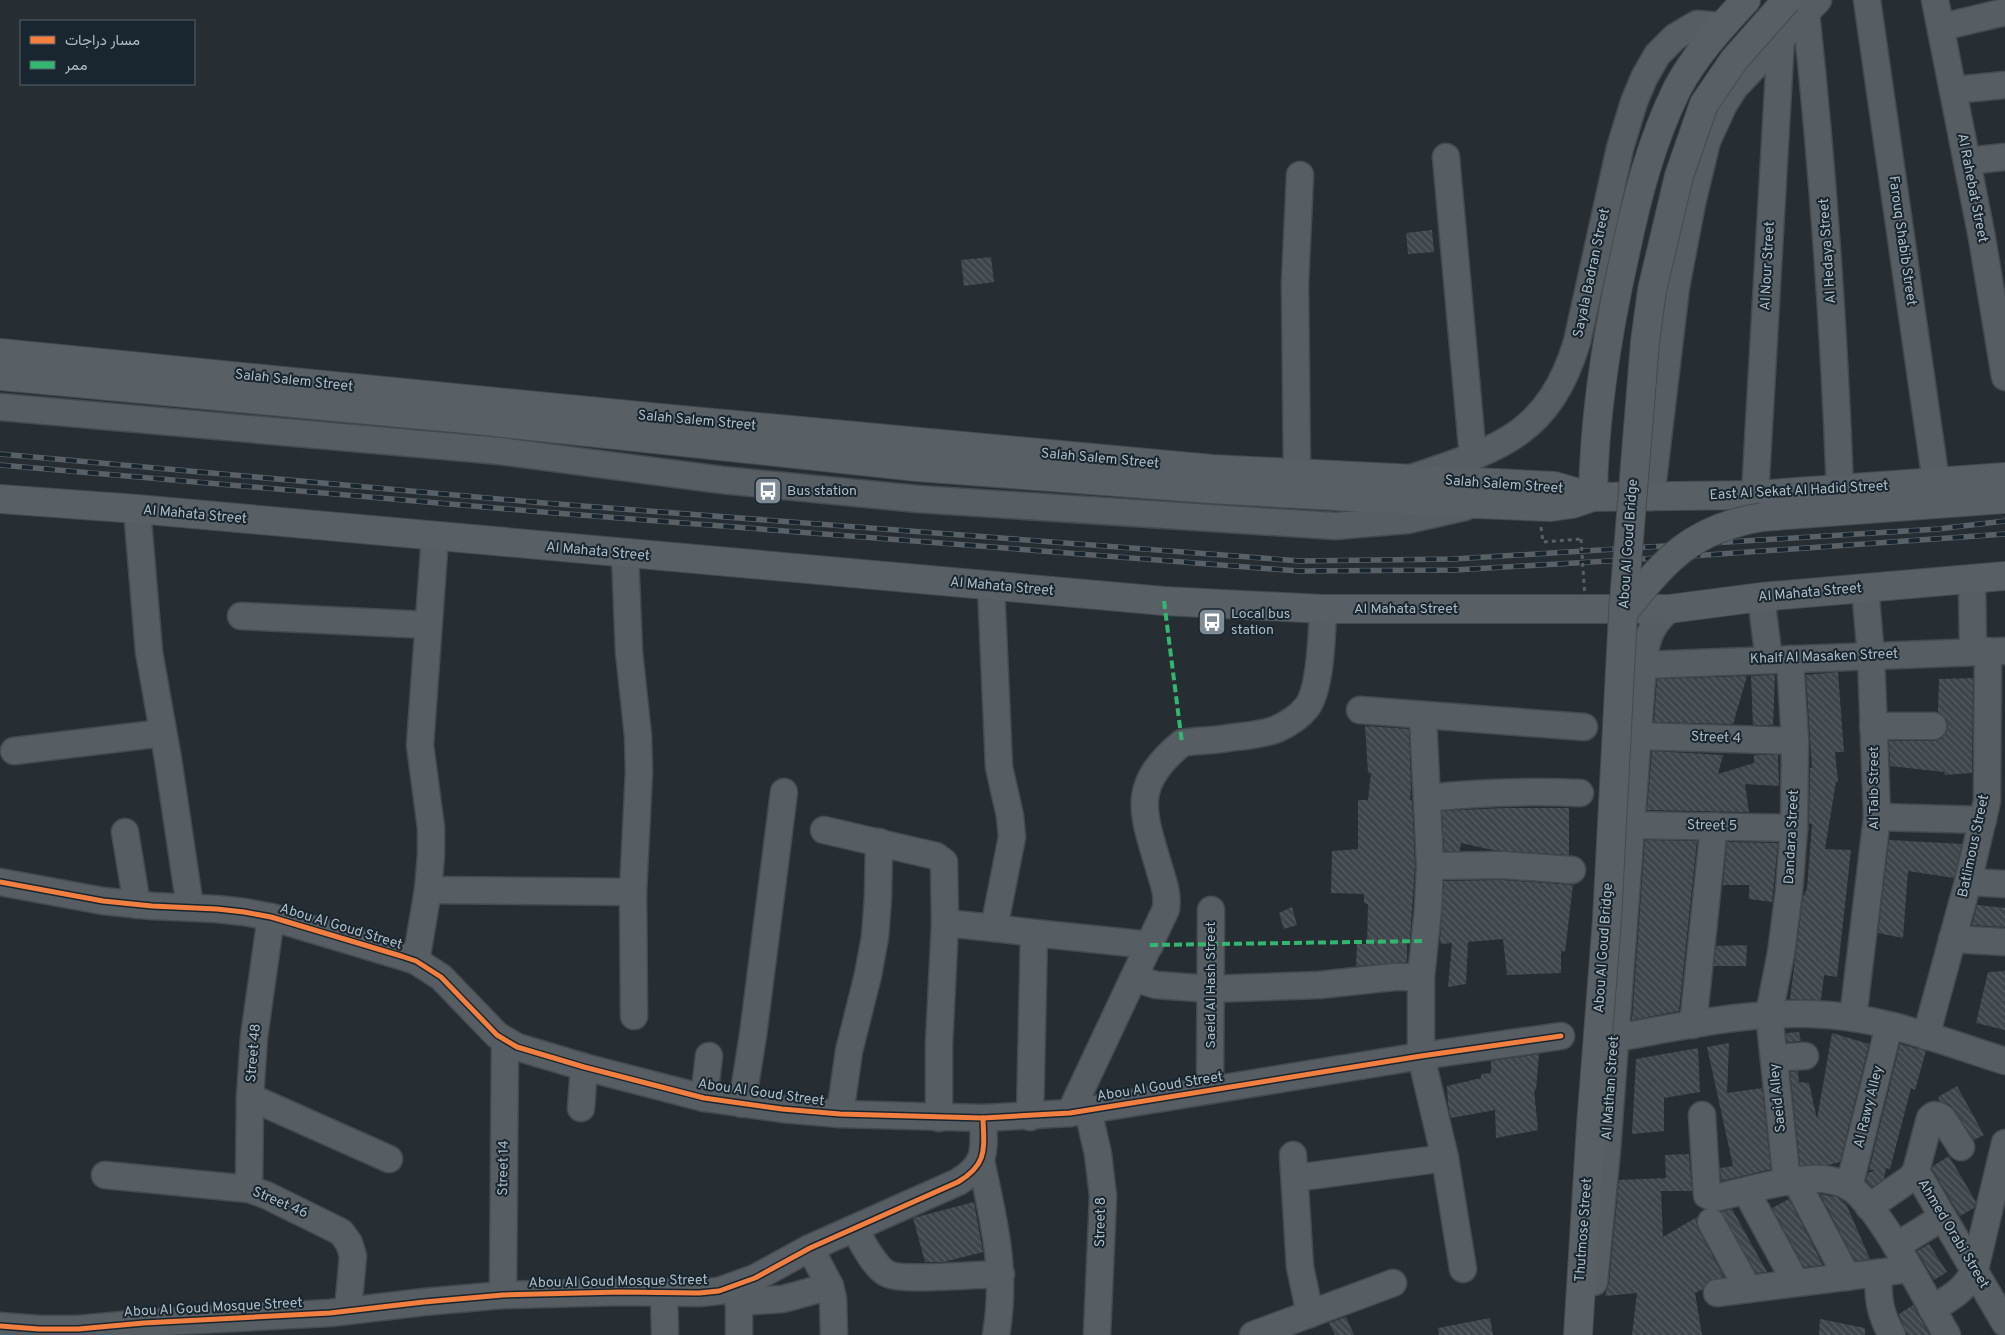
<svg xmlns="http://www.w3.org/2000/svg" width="2005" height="1335" font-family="Overpass,Vazirmatn,sans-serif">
	<defs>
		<pattern id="building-back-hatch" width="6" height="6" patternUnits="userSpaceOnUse" patternTransform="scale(1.25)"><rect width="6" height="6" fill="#3e454b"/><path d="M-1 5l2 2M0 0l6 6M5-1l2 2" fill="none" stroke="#575e63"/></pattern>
	</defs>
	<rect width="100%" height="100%" fill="#262e34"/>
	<g fill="url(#building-back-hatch)">
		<path d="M1432,230L1434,252L1408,254L1406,233Z"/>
		<path d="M991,257L994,282L964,286L961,260Z"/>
		<path d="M1838,672L1844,752H1835L1838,782H1836L1825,849L1851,850L1837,977L1824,975L1821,1000L1790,999L1803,897L1807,889L1812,824H1809L1810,768H1812L1806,675Z"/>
		<path d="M1775,675L1773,725H1753L1751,676Z"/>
		<path d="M1747,676L1733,724L1654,722L1657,679Z"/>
		<path d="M1973,678L1972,773L1945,775L1944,772L1890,766L1889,741H1933L1941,739L1946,733L1948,726L1946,719L1938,712L1939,679Z"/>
		<path d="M1365,726L1409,729L1411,790L1410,800H1412L1415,866L1410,939H1407V962L1356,966L1357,944H1367L1368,904L1364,903V894L1331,893L1332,851L1358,849V800H1368L1371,773H1368Z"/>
		<path d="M1652,751L1723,755L1718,774L1754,763V755H1778L1779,786L1745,784L1749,812L1647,810Z"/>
		<path d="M1504,808H1569V855L1493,850L1461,843L1460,851H1444L1442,811Z"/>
		<path d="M1645,840L1697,841L1679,1011L1632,1020Z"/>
		<path d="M1889,840L1962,844L1954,878L1908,871L1903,938L1878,933Z"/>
		<path d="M1727,842L1778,843L1772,902L1749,899V885H1723Z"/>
		<path d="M1503,880L1573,885L1565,952L1561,951V973L1507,975L1503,939L1468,942L1466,984L1448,987L1452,943L1441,944L1440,940L1444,881Z"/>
		<path d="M1977,905L2005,908V927L1972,925Z"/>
		<path d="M1292,907L1297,925L1284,929L1279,913Z"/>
		<path d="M1747,945L1746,966H1714L1716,946Z"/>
		<path d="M2005,971V1030L1976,1023L1988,972Z"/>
		<path d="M1799,1032L1801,1041L1787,1042L1786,1033Z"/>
		<path d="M1832,1033L1869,1044L1840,1162L1828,1165H1800L1790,1072L1798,1071L1799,1082L1809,1083L1817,1119Z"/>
		<path d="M1729,1043L1727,1093L1762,1088L1771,1169L1721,1181L1720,1168L1733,1166L1707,1047Z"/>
		<path d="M1900,1044L1926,1051L1915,1090L1911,1088L1890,1169L1886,1168L1884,1179L1872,1187L1866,1181L1868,1173L1875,1170H1869Z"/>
		<path d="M1698,1048L1700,1092L1664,1098V1131L1632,1134L1636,1059Z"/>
		<path d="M1539,1054L1536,1090H1534L1538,1130L1496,1138L1495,1110L1451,1118L1448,1104L1447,1086L1481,1078V1074L1491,1073V1061Z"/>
		<path d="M1957,1086L1984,1135L1974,1140L1955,1111L1948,1104L1940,1101L1938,1097Z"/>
		<path d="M1689,1154L1692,1191H1661L1663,1237L1697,1217L1696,1222L1698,1229L1724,1277L1708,1281L1703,1289L1695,1293L1702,1335H1632L1637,1293L1605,1296L1609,1283L1619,1180L1666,1178L1665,1155Z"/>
		<path d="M1949,1156L1976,1202L1974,1208L1960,1216L1932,1169L1933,1166Z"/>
		<path d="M1820,1194L1837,1197L1846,1204L1870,1259L1855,1261Z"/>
		<path d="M1789,1199L1823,1265L1804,1267L1772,1208Z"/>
		<path d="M974,1202L983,1252L944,1262H925L913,1218Z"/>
		<path d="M1732,1209L1767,1272L1756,1273L1721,1212Z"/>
		<path d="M1929,1244L1947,1272L1934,1280L1917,1251Z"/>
		<path d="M1913,1305L1919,1316L1930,1335H1908L1906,1332L1899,1314Z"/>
		<path d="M1346,1317L1354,1335H1335L1329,1323Z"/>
		<path d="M1490,1318L1493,1335H1439L1438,1328Z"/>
		<path d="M1820,1319L1865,1328V1335H1819Z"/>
	</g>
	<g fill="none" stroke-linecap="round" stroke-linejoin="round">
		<g stroke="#444a4f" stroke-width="29">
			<g id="minor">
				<path d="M1867,0L1936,482"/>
				<path d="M1935,0L1982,238L2005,377"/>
				<path d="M1806,13C1823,171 1834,330 1840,490"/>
				<path d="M1942,27L2005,12"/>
				<path d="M1954,90L2005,85"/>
				<path d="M1446,157L1473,457"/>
				<path d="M1967,161L2005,157"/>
				<path d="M0,407L500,451L722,480L918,499L1335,526L1407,520L1465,507"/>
				<path d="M1297,474L1295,284L1300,175"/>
				<path d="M1411,478C1497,449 1548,437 1577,342L1620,148L1634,102L1644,78L1657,55L1675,37L1697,24L1721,26"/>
				<path d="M1755,495L1781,37"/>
				<path d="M1651,497L1676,287L1692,203L1707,141L1724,104L1735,87L1818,0"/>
				<path d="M137,509L149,652L168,759L190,907"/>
				<path d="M625,554L629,652L638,736L639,771L633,892L634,1016"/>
				<path d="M1972,580L1973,652"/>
				<path d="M991,586L999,767L1010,816L1012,837L994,928L1034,933L1030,1117"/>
				<path d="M1761,597L1769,660"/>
				<path d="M241,616L428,625"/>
				<path d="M1643,665L2005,651"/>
				<path d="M1360,710L1584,727"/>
				<path d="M1423,717L1430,866L1428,909L1421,977V1056L1445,1158L1463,1269"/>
				<path d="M1873,726H1933"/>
				<path d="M1637,736L1795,741"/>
				<path d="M14,751L163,733"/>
				<path d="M1427,798C1478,792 1528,791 1580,793"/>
				<path d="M1877,817L1983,820"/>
				<path d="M1630,825L1794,828"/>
				<path d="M824,830L923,853L936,856L944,862L945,923L939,1044V1118"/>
				<path d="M125,832L137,905"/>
				<path d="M1430,866L1503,865L1572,870"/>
				<path d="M0,882L103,901L152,906L217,909L244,912L271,917L401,956L416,961L441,977L497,1035L517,1047L584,1067L704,1098L782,1109L840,1114L983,1118L1070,1113L1421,1056L1561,1036"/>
				<path d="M1968,882L2005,884"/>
				<path d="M428,890L633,892"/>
				<path d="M945,923L994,928"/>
				<path d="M1034,933L1150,945"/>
				<path d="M1952,939L2005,942"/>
				<path d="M416,961L428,890L431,855V828L420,745L435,537"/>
				<path d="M1134,978L1156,985L1211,989L1319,985L1394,977H1421"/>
				<path d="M1853,1018L1877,817L1871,656L1865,588"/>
				<path d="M1693,1025L1714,826"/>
				<path d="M1926,1036L1968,882L1987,801L1988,651"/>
				<path d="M1615,1038C1679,1027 1745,1012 1810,1014C1877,1015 1942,1041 2005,1061"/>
				<path d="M1774,1058L1805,1056"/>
				<path d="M1210,1090L1211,910"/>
				<path d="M250,1097L389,1159"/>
				<path d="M704,1098L709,1056"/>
				<path d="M742,1104L753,1035L784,792"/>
				<path d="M581,1108L584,1067"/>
				<path d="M1088,1110L1098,1154L1103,1196L1097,1335"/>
				<path d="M1070,1113L1166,909C1168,895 1164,884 1160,871C1143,812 1129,787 1182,743C1197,740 1213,741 1228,738C1244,736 1262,735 1277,729C1288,724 1300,716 1307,707C1321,688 1322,633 1323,609"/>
				<path d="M840,1114L849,1051L868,975L875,937L878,897L879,842"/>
				<path d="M1702,1115L1707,1195L1714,1198C1743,1192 1794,1176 1823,1179C1831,1180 1841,1182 1848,1186C1879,1204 1927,1301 1947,1335"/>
				<path d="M1293,1155L1300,1267L1310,1314"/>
				<path d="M981,1161C994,1222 1007,1271 996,1335"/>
				<path d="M1916,1171L2005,1323"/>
				<path d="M105,1175L249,1189L266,1195L341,1232L349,1243L353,1256L348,1310"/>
				<path d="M1295,1178L1445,1158"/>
				<path d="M1796,1181L1847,1277"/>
				<path d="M1787,1182L1769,1014L1781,953L1789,891L1794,828L1795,741L1790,659"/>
				<path d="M1849,1187L1889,1026"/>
				<path d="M249,1189L250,1097L254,1037L271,917"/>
				<path d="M1746,1191L1796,1283"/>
				<path d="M1869,1207L1911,1178L1916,1171L1930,1118L1934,1115L1939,1116L1943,1119L1961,1147"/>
				<path d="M1711,1222L1748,1289"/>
				<path d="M854,1229C863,1242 872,1264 886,1273C899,1282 981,1274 1001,1274"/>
				<path d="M1896,1246L1943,1217"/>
				<path d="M810,1248L830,1286L833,1299L834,1335"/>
				<path d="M1879,1273C1877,1297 1880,1314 1892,1335"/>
				<path d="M1594,1282L1607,1150L1643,665C1646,639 1650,626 1669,609"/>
				<path d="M739,1286V1335"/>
				<path d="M664,1293L665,1335"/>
				<path d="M1717,1293L1909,1269"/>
				<path d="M503,1295L505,1041"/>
				<path d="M738,1302L783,1299L830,1286"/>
				<path d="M1932,1309C1950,1298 1966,1290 1975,1269L2005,1143"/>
				<path d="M0,1326L39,1329H78L144,1323L330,1313L424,1302L503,1295L621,1292L699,1293L719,1291L755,1278L810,1248L958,1182C988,1164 984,1149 983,1118"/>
				<path d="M1253,1335L1393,1283"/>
			</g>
		</g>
		<g stroke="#434b51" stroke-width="30">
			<g id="major">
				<path d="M0,353L660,418L1212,469L1554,486L1593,497"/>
				<path d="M0,376L465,419L917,467L1210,489L1477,504L1551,507L1572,504L1593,497L1755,495L2005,477"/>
				<path d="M1593,497C1594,416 1607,334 1625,254C1637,197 1651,142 1677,89C1695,55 1720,28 1746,0"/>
				<path d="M0,499L137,509L1164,601L1323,609H1669L1761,597L2005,576"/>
				<path d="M1762,517L2005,499"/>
				<path d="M1578,1335L1591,1125"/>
			</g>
		</g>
		<path stroke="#586066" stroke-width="3" stroke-dasharray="4 4" stroke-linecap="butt" d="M1541,527L1543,542L1581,539"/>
		<use href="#minor" stroke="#565d63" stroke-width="26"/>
		<use href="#major" stroke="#585f65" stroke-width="28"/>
		<g stroke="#596166" stroke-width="5.5">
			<g id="rail">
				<path d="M0,454L544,503L1300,561L1454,559L1938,529L2005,521"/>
				<path d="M0,465L542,512L1299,571L1455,570L1692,556L2005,534"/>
			</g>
		</g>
		<use href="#rail" stroke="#19262f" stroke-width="4" stroke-dasharray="11" stroke-linecap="butt"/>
		<g stroke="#434b51" stroke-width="30" stroke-linecap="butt">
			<g id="major-bridge">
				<path d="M1623,613C1666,559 1691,529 1762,517"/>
				<path d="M1591,1125L1607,919L1623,613L1645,342L1652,290L1679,176L1704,104L1734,60L1787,0"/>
			</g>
		</g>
		<path stroke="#586066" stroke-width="3" stroke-dasharray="4 4" stroke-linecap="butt" d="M1581,539L1585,598"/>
		<use href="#major-bridge" stroke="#585f65" stroke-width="28"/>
		<g stroke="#33b770" stroke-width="4" stroke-dasharray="8 4" stroke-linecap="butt">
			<path d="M1164,601L1182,743"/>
			<path d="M1150,945L1425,941"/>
		</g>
		<g stroke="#19262f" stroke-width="8">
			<g id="cycleway">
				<path d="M0,882L103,901L152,906L217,909L244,912L271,917L401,956L416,961L441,977L497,1035L517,1047L584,1067L704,1098L782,1109L840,1114L983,1118L1070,1113L1421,1056L1561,1036"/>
				<path d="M0,1326L39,1329H78L144,1323L330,1313L424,1302L503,1295L621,1292L699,1293L719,1291L755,1278L810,1248L958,1182C988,1164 984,1149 983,1118"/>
			</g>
		</g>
		<use href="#cycleway" stroke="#f27e40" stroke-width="5"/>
	</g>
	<defs>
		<g id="bus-square" transform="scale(1.4375)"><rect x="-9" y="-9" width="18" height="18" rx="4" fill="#7e8a94" stroke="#19262f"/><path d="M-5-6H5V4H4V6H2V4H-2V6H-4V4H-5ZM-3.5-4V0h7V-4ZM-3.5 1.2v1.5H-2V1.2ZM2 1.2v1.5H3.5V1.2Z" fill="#fff"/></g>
	</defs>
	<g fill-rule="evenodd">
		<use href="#bus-square" x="768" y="491"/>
		<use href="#bus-square" x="1212" y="622"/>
	</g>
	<g text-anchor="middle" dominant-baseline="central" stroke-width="4" stroke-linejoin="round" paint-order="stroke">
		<g font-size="14" fill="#aebcc7" stroke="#19262f">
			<text transform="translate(1972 188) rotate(79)">Al Rahebat Street</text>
			<text transform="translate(1902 241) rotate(82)">Farouq Shabib Street</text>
			<text transform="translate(1828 251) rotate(-94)">Al Hedaya Street</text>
			<text transform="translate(1768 266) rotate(-87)">Al Nour Street</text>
			<text transform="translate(1592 273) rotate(-78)">Sayala Badran Street</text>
			<text transform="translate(294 381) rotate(6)">Salah Salem Street</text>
			<text transform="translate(697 421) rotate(5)">Salah Salem Street</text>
			<text transform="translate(1100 459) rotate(5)">Salah Salem Street</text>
			<text transform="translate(1504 485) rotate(4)">Salah Salem Street</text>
			<text transform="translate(1799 491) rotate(-3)">East Al Sekat Al Hadid Street</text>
			<text transform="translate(195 515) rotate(5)">Al Mahata Street</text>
			<text transform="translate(1629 544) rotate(-86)">Abou Al Goud Bridge</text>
			<text transform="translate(598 552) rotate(5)">Al Mahata Street</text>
			<text transform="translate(1002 587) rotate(5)">Al Mahata Street</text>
			<text transform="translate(1810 593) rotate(-5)">Al Mahata Street</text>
			<text x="1406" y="609">Al Mahata Street</text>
			<text transform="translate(1824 657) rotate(-2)">Khalf Al Masaken Street</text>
			<text transform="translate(1716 738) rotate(2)">Street 4</text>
			<text transform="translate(1874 788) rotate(-90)">Al Taib Street</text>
			<text transform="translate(1712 826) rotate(1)">Street 5</text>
			<text transform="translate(1792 837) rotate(-87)">Dandara Street</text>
			<text transform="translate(1974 846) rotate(-78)">Batlimous Street</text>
			<text transform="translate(341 927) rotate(17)">Abou Al Goud Street</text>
			<text transform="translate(1604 948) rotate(-86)">Abou Al Goud Bridge</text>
			<text transform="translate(1211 985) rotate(-90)">Saeid Al Hash Street</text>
			<text transform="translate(254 1053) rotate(-85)">Street 48</text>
			<text transform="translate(1160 1087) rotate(-9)">Abou Al Goud Street</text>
			<text transform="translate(1611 1088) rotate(-86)">Al Mathan Street</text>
			<text transform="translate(761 1093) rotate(8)">Abou Al Goud Street</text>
			<text transform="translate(1778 1098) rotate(-96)">Saeid Alley</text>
			<text transform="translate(1869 1107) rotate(-76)">Al Rawy Alley</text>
			<text transform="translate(504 1168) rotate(-89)">Street 14</text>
			<text transform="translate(280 1203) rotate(23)">Street 46</text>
			<text transform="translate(1101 1222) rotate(-89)">Street 8</text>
			<text transform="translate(1584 1230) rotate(-86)">Thutmose Street</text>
			<text transform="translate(1953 1234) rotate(59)">Ahmed Orabi Street</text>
			<text transform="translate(618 1282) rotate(-1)">Abou Al Goud Mosque Street</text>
			<text transform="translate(213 1308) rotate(-3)">Abou Al Goud Mosque Street</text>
		</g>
		<g font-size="14" fill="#aebcc7" stroke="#19262f" text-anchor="start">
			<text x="787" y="491">Bus station</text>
			<text x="1231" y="614">Local bus<tspan x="1231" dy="16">station</tspan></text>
		</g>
	</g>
	<rect x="20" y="20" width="175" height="65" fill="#19262f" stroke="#55626c"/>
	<rect x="30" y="36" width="25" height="8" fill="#f27e40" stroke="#55626c"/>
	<text x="65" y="45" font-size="15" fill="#aebcc7">مسار دراجات</text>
	<rect x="30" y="61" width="25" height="8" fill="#33b770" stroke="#55626c"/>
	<text x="65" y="70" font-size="15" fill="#aebcc7">ممر</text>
</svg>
